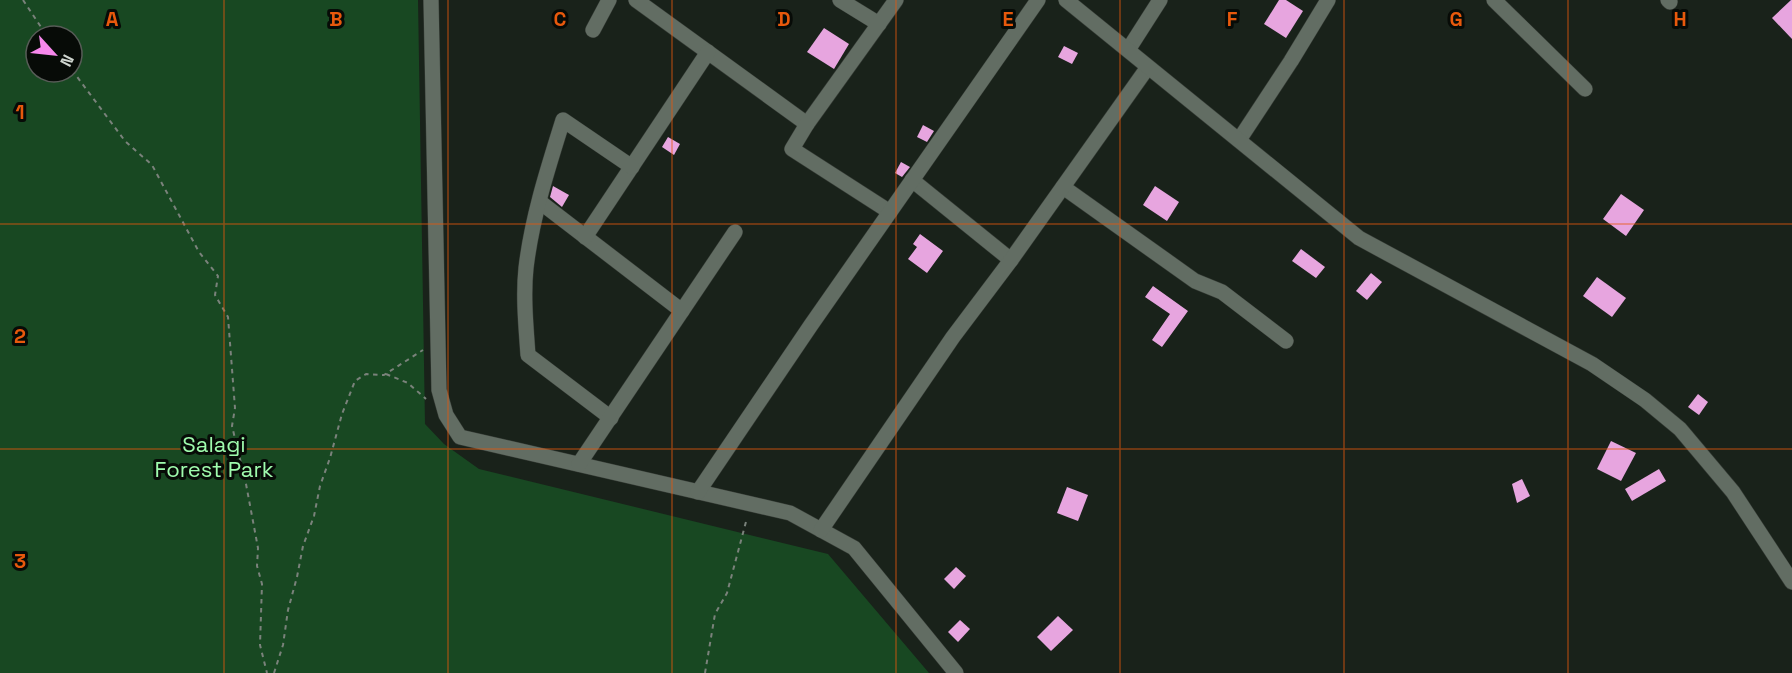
<svg xmlns="http://www.w3.org/2000/svg" width="1792" height="673" font-family="'Space Grotesk',sans-serif">
	<rect width="100%" height="100%" fill="#19221a"/>
	<path fill="#184822" fill-rule="evenodd" d="M0,0H418L425,424L444,444L479,469L828,554L929,673H0ZM36,36H72V72H36Z"/>
	<g fill="#e7a5df">
		<path d="M1279,0H1286L1303,11L1286,38L1264,24Z"/>
		<path d="M1791,0H1792V39L1772,18Z"/>
		<path d="M824,28L849,44L834,69L807,52Z"/>
		<path d="M1064,46L1078,53L1072,64L1058,57Z"/>
		<path d="M923,125L934,131L927,142L917,137Z"/>
		<path d="M668,137L680,144L674,155L662,147Z"/>
		<path d="M901,162L910,167L902,177L895,173Z"/>
		<path d="M553,186L569,195L562,207L550,197Z"/>
		<path d="M1155,186L1179,202L1167,221L1143,205Z"/>
		<path d="M1621,194L1644,210L1626,236L1603,219Z"/>
		<path d="M920,234L943,251L927,273L908,259L917,247L913,244Z"/>
		<path d="M1301,249L1325,267L1316,278L1292,261Z"/>
		<path d="M1371,273L1382,282L1367,300L1356,291Z"/>
		<path d="M1597,277L1626,298L1612,317L1583,296Z"/>
		<path d="M1153,286L1188,311L1162,347L1152,340L1170,314L1145,297Z"/>
		<path d="M1698,394L1708,402L1699,415L1688,407Z"/>
		<path d="M1611,441L1636,453L1621,481L1597,469Z"/>
		<path d="M1659,469L1666,481L1632,501L1625,489Z"/>
		<path d="M1522,479L1530,496L1517,503L1512,484Z"/>
		<path d="M1067,487L1088,495L1078,521L1057,513Z"/>
		<path d="M956,567L966,576L954,589L944,579Z"/>
		<path d="M1058,616L1073,630L1051,651L1037,637Z"/>
		<path d="M960,620L970,629L958,642L948,632Z"/>
	</g>
	<g fill="none" stroke-linecap="round" stroke-linejoin="round">
		<g stroke="#363c36" stroke-width="16">
			<g id="street">
				<path d="M431,0L439,390L446,415L460,437L790,513L854,548L956,673"/>
				<path d="M636,0L807,124"/>
				<path d="M840,0L879,24"/>
				<path d="M1494,0L1585,89"/>
				<path d="M1668,0L1670,2"/>
				<path d="M593,30L609,0"/>
				<path d="M1128,50L1160,0"/>
				<path d="M1239,140L1291,61L1328,0"/>
				<path d="M912,180L1011,260"/>
				<path d="M1063,187L1195,281L1222,292L1286,341"/>
				<path d="M540,202L682,311"/>
				<path d="M890,212L792,149L807,124L896,0"/>
				<path d="M585,237L708,52"/>
				<path d="M611,418L528,355C526,327 523,296 526,268C532,217 548,168 563,120L632,167"/>
				<path d="M579,464L735,232"/>
				<path d="M698,492L811,325L1038,0"/>
				<path d="M821,530L953,337L1011,260L1148,67"/>
			</g>
		</g>
		<g stroke="#363c36" stroke-width="16">
			<path id="secondary" d="M1066,0L1359,238L1592,364L1645,400L1680,429L1733,492L1792,582"/>
		</g>
		<g stroke="#7a827b" stroke-width="2" stroke-dasharray="4.5 4.5" stroke-linecap="butt">
			<path d="M23,0L47,36"/>
			<path d="M72,70L125,141L152,165L199,252L218,276L215,295L228,317L235,408L232,426L246,484L258,548L257,566L262,584L260,645L267,673"/>
			<path d="M386,374L408,383L426,399"/>
			<path d="M274,673L283,645L288,610L297,577L303,546L314,516L320,486L330,458L342,414L355,381L366,374L384,375L423,350"/>
			<path d="M705,673L715,614L727,593L747,518"/>
		</g>
		<use href="#street" stroke="#626d63" stroke-width="15"/>
		<use href="#secondary" stroke="#626d63" stroke-width="15"/>
	</g>
	<path fill="none" stroke="#e8590c" stroke-width="1.5" stroke-opacity="0.55" d="M224,0V673M448,0V673M672,0V673M896,0V673M1120,0V673M1344,0V673M1568,0V673M0,224H1792M0,449H1792"/>
	<g text-anchor="middle" dominant-baseline="central" stroke-width="6" stroke-linejoin="round" paint-order="stroke">
		<g font-size="22" fill="#9ffbad" stroke="#070b07">
			<text x="214" y="444">Salagi<tspan x="214" dy="25">Forest Park</tspan></text>
		</g>
	</g>
	<g font-size="20" text-anchor="middle" font-weight="bold" fill="#e8590c" stroke="#070b07" stroke-width="6" stroke-linejoin="round" paint-order="stroke">
		<text x="112" y="26">A</text>
		<text x="336" y="26">B</text>
		<text x="560" y="26">C</text>
		<text x="784" y="26">D</text>
		<text x="1008" y="26">E</text>
		<text x="1232" y="26">F</text>
		<text x="1456" y="26">G</text>
		<text x="1680" y="26">H</text>
		<text x="20" y="119">1</text>
		<text x="20" y="343">2</text>
		<text x="20" y="568">3</text>
	</g>
	<g transform="translate(54 54) rotate(117)"><circle r="28" fill="#070b07" stroke="#575c57" stroke-width="1.5"/>
	<path d="M0-4.5L10 22L0 15L-10 22Z" fill="#f788ec"/>
	<text y="-9" font-size="16" font-weight="bold" text-anchor="middle" fill="#d0d6d0">N</text>
	</g>
</svg>
